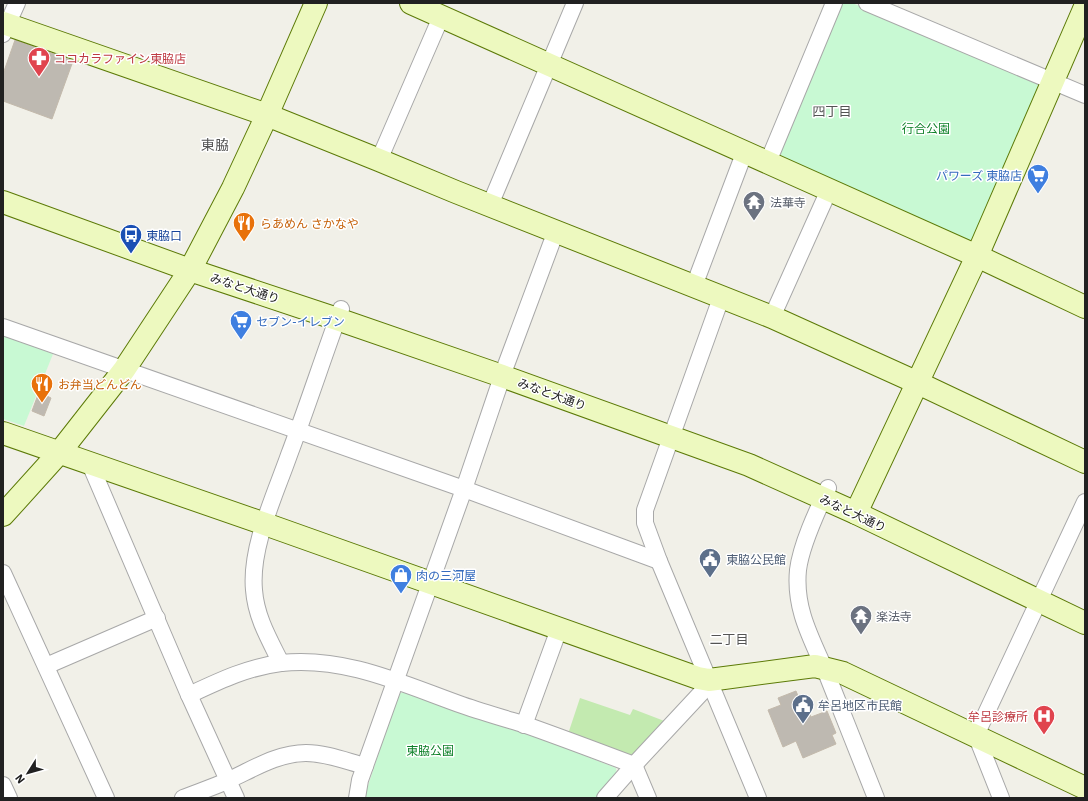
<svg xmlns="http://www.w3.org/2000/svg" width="1088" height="801" font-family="'IBM Plex Sans','Noto Sans JP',sans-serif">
	<rect width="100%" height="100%" fill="#f1f0e8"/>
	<path fill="#c3eab0" d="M580,698L630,715L633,709L667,722L631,759L567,737Z"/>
	<g fill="#c8f9d3">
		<path d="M845,3H852L1040,81L1044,89L978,236L968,241L782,159L779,151L839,5Z"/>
		<path d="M3,335L53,354L24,426L3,419Z"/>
		<path d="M406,691L512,727L616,768L617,776L599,798H364L398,694Z"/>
	</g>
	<g fill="#beb9b1" stroke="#c3b9ab">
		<path d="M15,40L73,61L52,119L3,101V74Z"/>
		<path d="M39,392L51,398L44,416L32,411Z"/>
		<path d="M796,691L800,701L803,699L811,717L827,711L836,733L832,735L836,744L803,758L796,741L783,747L768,710L781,705L778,698Z"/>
	</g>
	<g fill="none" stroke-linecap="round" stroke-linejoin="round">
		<g stroke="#a8a8a8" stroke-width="18">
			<g id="street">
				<path d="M867,3L1085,95"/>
				<path d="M3,34L17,3"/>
				<path d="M379,160L441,17"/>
				<path d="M768,162L834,3"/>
				<path d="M490,205L575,3"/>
				<path d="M694,286L745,151"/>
				<path d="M721,298L645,510V523L659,561L758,798"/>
				<path d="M772,317L829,190"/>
				<path d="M3,327L464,489L659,561"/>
				<path d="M90,464L189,695L236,798"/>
				<path d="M828,488C817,511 801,545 798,570C794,611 813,641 828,677C844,717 860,758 876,798"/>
				<path d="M3,573L106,798"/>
				<path d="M281,663C269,639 256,617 254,590C250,547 275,495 289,455C307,407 323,358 341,309"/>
				<path d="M46,666L157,618"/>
				<path d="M189,695C219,681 248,667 281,663C345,656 403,684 462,705C482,712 503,718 523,724C560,737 597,751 634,765L648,798"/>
				<path d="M524,725L559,629"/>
				<path d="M3,785L9,798"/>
				<path d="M183,798C198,792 214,787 229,780C253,769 278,753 306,753C326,753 346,761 365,766"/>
				<path d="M357,798L360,780L464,489L506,365L556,231"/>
				<path d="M605,798L634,765L702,692L709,680"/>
				<path d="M1001,798L976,735L1085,502"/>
			</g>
		</g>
		<g stroke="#5c7a07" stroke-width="24">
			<g id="secondary">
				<path d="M411,3L977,256L1085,307"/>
				<path d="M3,23L267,115L379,160L456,192L772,317L918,383L1085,462"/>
				<path d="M3,202L190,270L337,319L502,376L749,465L856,513L1085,623"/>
				<path d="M3,433L265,524L698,678L709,680L815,666L843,673L1085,788"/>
				<path d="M856,513L977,256L1085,7"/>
				<path d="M3,515L59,453L124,370L190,270L233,188L267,115L316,3"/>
			</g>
		</g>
		<use href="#street" stroke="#fff" stroke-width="16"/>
		<use href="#secondary" stroke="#edf9bf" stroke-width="22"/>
	</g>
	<defs>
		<g id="pharmacy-pin" transform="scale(1.15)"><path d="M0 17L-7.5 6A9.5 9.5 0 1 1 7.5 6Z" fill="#e0444e" stroke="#fff"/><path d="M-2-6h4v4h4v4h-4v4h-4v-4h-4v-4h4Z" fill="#fff"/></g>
		<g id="supermarket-pin" transform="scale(1.15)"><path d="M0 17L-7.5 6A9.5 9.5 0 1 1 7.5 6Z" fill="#3f7fe0" stroke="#fff"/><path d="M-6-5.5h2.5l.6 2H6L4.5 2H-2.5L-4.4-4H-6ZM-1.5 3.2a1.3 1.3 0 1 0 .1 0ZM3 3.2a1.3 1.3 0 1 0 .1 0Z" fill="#fff"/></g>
		<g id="temple-pin" transform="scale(1.15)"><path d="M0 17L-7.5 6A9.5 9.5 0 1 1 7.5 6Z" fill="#6b7280" stroke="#fff"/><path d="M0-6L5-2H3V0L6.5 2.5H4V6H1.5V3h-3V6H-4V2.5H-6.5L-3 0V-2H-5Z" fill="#fff"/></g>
		<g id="restaurant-pin" transform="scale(1.15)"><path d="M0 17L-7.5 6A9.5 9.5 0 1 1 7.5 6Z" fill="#e8710a" stroke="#fff"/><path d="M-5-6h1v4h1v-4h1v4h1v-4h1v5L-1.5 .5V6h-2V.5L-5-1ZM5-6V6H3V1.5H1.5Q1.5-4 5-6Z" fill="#fff"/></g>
		<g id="bus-pin" transform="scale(1.15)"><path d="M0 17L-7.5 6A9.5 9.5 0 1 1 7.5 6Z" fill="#1a4fb4" stroke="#fff"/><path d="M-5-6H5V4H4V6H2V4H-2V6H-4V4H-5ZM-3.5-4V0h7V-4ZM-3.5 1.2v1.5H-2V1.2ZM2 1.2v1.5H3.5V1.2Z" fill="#fff"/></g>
		<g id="civic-pin" transform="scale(1.15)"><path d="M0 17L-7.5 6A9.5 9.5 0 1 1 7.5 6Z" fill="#5c6f8a" stroke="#fff"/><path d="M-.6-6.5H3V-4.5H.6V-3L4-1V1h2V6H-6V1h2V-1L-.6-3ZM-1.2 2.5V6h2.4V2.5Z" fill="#fff"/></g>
		<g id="shop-pin" transform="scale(1.15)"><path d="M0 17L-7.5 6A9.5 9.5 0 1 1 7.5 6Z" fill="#3f7fe0" stroke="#fff"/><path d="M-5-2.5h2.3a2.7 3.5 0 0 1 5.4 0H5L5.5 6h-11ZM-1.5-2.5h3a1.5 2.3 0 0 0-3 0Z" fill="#fff"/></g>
		<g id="hospital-pin" transform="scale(1.15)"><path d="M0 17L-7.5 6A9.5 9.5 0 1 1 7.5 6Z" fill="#e0444e" stroke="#fff"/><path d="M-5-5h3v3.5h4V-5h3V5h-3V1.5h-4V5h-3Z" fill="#fff"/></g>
	</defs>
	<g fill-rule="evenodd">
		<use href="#pharmacy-pin" x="39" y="58"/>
		<use href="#supermarket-pin" x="1038" y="175"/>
		<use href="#temple-pin" x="754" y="202"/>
		<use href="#restaurant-pin" x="244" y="223"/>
		<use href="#bus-pin" x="131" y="235"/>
		<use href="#supermarket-pin" x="241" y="321"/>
		<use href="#restaurant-pin" x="42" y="384"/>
		<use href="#civic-pin" x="710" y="559"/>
		<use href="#shop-pin" x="401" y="575"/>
		<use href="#temple-pin" x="861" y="616"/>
		<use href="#civic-pin" x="803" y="705"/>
		<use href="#hospital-pin" x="1044" y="716"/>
	</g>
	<g text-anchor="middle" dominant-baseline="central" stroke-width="3" stroke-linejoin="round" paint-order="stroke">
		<g font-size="12" fill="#be3a42" stroke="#fff" text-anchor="start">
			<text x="54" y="58">ココカラファイン東脇店</text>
			<text x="1028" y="716" text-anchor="end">牟呂診療所</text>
		</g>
		<g font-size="12" fill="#0e8129" stroke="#fff">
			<text x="926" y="128">行合公園</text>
			<text x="430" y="750">東脇公園</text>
		</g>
		<g font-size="12" fill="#366cbe" stroke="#fff" text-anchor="start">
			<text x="1022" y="175" text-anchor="end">パワーズ 東脇店</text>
			<text x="256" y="321">セブン-イレブン</text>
			<text x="416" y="575">肉の三河屋</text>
		</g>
		<g font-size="12" fill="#5b616d" stroke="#fff" text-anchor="start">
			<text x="770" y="202">法華寺</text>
			<text x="876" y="616">楽法寺</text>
		</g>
		<g font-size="12" fill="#c56008" stroke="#fff" text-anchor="start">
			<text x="260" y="223">らあめん さかなや</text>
			<text x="58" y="384">お弁当どんどん</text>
		</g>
		<g font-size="12" fill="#164399" stroke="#fff" text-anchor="start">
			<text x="146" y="235">東脇口</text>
		</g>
		<g font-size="12" fill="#212121" stroke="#fff">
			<text transform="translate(245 288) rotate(18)">みなと大通り</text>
			<text transform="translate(552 394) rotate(20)">みなと大通り</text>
			<text transform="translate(853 513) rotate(25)">みなと大通り</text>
		</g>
		<g font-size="12" fill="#4e5e75" stroke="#fff" text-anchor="start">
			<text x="726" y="559">東脇公民館</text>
			<text x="818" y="705">牟呂地区市民館</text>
		</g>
		<g font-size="13" fill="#545454" stroke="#fff">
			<text x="832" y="111">四丁目</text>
			<text x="729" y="639">二丁目</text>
		</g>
		<g font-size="14" fill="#545454" stroke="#fff">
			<text x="215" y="145">東脇</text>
		</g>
	</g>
	<rect width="1088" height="801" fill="none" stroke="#212121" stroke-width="8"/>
	<g transform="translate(28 773) rotate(233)" stroke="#ffffff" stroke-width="3" paint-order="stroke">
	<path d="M0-3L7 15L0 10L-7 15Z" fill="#212121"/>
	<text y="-6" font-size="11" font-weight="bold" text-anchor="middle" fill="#212121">N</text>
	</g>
</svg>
